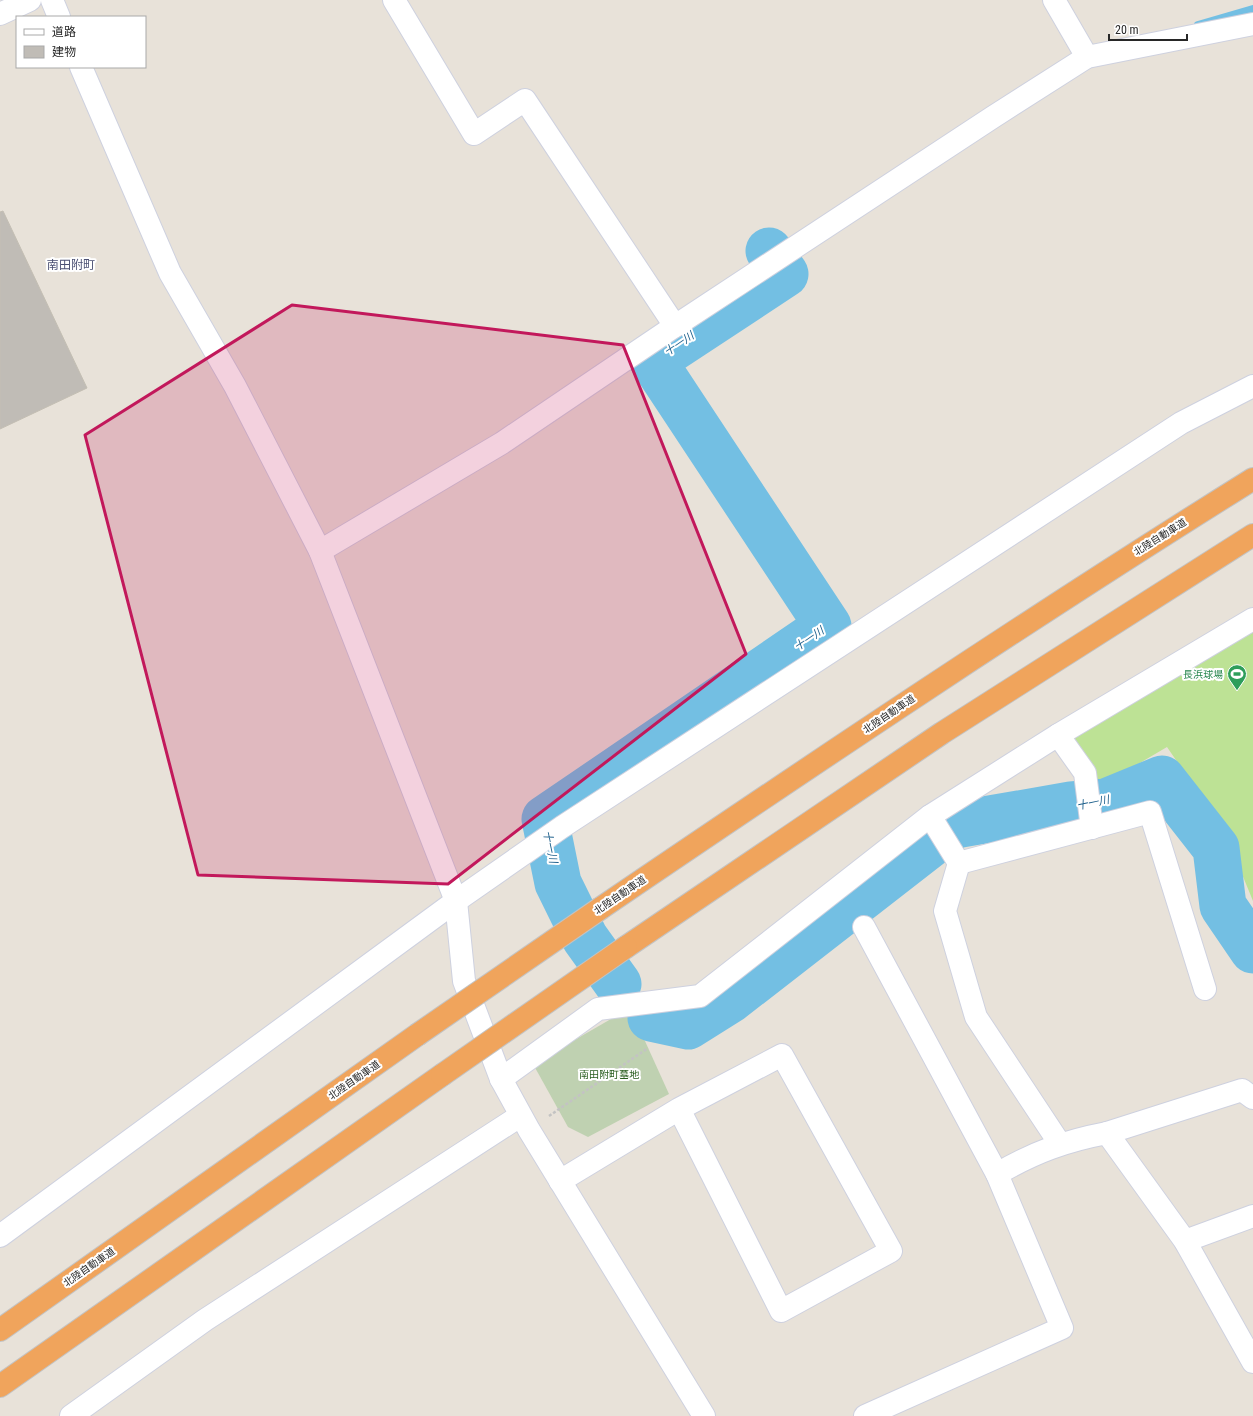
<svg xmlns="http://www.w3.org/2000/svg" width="1253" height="1416" font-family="'Roboto Condensed','Noto Sans JP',sans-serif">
	<rect width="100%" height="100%" fill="#e8e2d9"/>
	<path fill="#bfd1b1" d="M630,1008L669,1094L588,1137L568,1127L533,1064Z"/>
	<path fill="#bde295" d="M1253,617V901L1224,830L1167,747L1099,787L1062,735Z"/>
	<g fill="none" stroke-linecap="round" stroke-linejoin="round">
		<path stroke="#73bfe3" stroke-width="8" d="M1198,25L1253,9"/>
		<g stroke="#73bfe3" stroke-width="47">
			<path d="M618,984L585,938L558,883L545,819L828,626L653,361L785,274L769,251"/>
			<path d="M651,1018L688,1026L731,999L955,825L1071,805L1106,802L1162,779L1216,848L1223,906L1253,950"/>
		</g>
	</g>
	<path fill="#c0bcb6" stroke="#c3beb3" d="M3,211L87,388L0,429V212Z"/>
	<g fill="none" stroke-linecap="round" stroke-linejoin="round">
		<g stroke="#ced1df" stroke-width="24">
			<g id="minor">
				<path d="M52,0L59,17"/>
				<path d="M394,0L474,134L525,100L675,326"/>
				<path d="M1054,0L1087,57"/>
				<path d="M0,14L30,0"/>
				<path d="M81,67L170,273L235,386L320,551L456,901L464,981L501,1079L529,1130L704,1416"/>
				<path d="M320,551L502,443L675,326L993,117L1087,57L1253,24"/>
				<path d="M1058,735L1085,773L1092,828"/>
				<path d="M930,816L959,863L945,911L976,1017L1060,1144"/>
				<path d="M959,863L1150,812L1205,989"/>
				<path d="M864,927L997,1174L1062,1328L865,1416"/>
				<path d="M501,1079L598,1009L700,996L930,816L1058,735L1253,619"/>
				<path d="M1253,1098L1242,1090L1107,1133L1185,1241L1253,1362"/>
				<path d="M997,1174C1035,1152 1065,1141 1107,1133"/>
				<path d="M560,1181L679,1109L782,1055L891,1251L781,1311L679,1109"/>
				<path d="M0,1236L456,901L562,827L1181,423L1253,386"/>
				<path d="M1185,1241L1253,1216"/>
				<path d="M71,1416L205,1320L520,1116"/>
			</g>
		</g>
		<g stroke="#c3c3c3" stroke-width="24">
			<g id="highway">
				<path d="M601,908C816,762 1032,617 1253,479"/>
				<path d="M626,947L942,733L1253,535"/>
				<path d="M0,1330L417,1035"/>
				<path d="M0,1386L442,1075"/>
			</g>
		</g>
		<path stroke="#c3c3c3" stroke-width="2.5" stroke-dasharray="3 2" stroke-linecap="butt" d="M549,1116L648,1048"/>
		<use href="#minor" stroke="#fff" stroke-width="22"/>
		<use href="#highway" stroke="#f0a45c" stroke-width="22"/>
		<g stroke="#c3c3c3" stroke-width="24" stroke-linecap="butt">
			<g id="highway-bridge">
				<path d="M417,1035L601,908"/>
				<path d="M442,1075L626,947"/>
			</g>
		</g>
		<use href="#highway-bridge" stroke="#f0a45c" stroke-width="22"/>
	</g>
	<path fill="#c2185b" fill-opacity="0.2" stroke="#c2185b" stroke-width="3" stroke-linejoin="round" d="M292,305L623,345L746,654L448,884L198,875L85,435Z"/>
	<defs>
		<g id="stadium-pin" transform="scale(1)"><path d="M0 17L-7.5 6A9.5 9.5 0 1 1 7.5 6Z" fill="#2e9e5b" stroke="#fff"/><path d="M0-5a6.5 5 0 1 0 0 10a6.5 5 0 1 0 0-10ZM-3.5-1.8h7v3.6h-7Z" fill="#fff"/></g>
	</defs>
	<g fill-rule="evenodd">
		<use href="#stadium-pin" x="1237" y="674"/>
	</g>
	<g text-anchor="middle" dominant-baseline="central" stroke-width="4" stroke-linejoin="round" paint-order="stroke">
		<g font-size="10" fill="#272727" stroke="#fff">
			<text transform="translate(1160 537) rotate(-32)">北陸自動車道</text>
			<text transform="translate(889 714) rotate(-34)">北陸自動車道</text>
			<text transform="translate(620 895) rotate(-34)">北陸自動車道</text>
			<text transform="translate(354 1080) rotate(-35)">北陸自動車道</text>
			<text transform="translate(89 1267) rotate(-35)">北陸自動車道</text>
		</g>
		<g font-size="10" fill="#27864d" stroke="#fff" text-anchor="end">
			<text x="1223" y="674">長浜球場</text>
		</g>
		<g font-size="10" fill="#285c1e" stroke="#fff">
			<text x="609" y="1074">南田附町墓地</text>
		</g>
		<g font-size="11" font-style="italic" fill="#185c89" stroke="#fff">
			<text transform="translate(679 344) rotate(-34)">十一川</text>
			<text transform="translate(809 639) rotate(-34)">十一川</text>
			<text transform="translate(1093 803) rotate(-12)">十一川</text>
			<text transform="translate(550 847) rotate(78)">十一川</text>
		</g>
		<g font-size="12" fill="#4b5073" stroke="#fff">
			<text x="71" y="265">南田附町</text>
		</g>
	</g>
	<rect x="16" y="16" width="130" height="52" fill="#ffffff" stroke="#a9a9a9"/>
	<rect x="24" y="29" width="20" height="6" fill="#ffffff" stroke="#a9a9a9"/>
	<text x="52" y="36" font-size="12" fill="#272727">道路</text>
	<rect x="24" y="46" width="20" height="12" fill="#c0bcb6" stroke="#a9a9a9"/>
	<text x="52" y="56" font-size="12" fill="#272727">建物</text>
	<path d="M1109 34v6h78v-6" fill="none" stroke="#272727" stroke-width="2"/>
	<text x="1115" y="34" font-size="12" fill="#272727" stroke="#ffffff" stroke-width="3" paint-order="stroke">20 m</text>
</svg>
